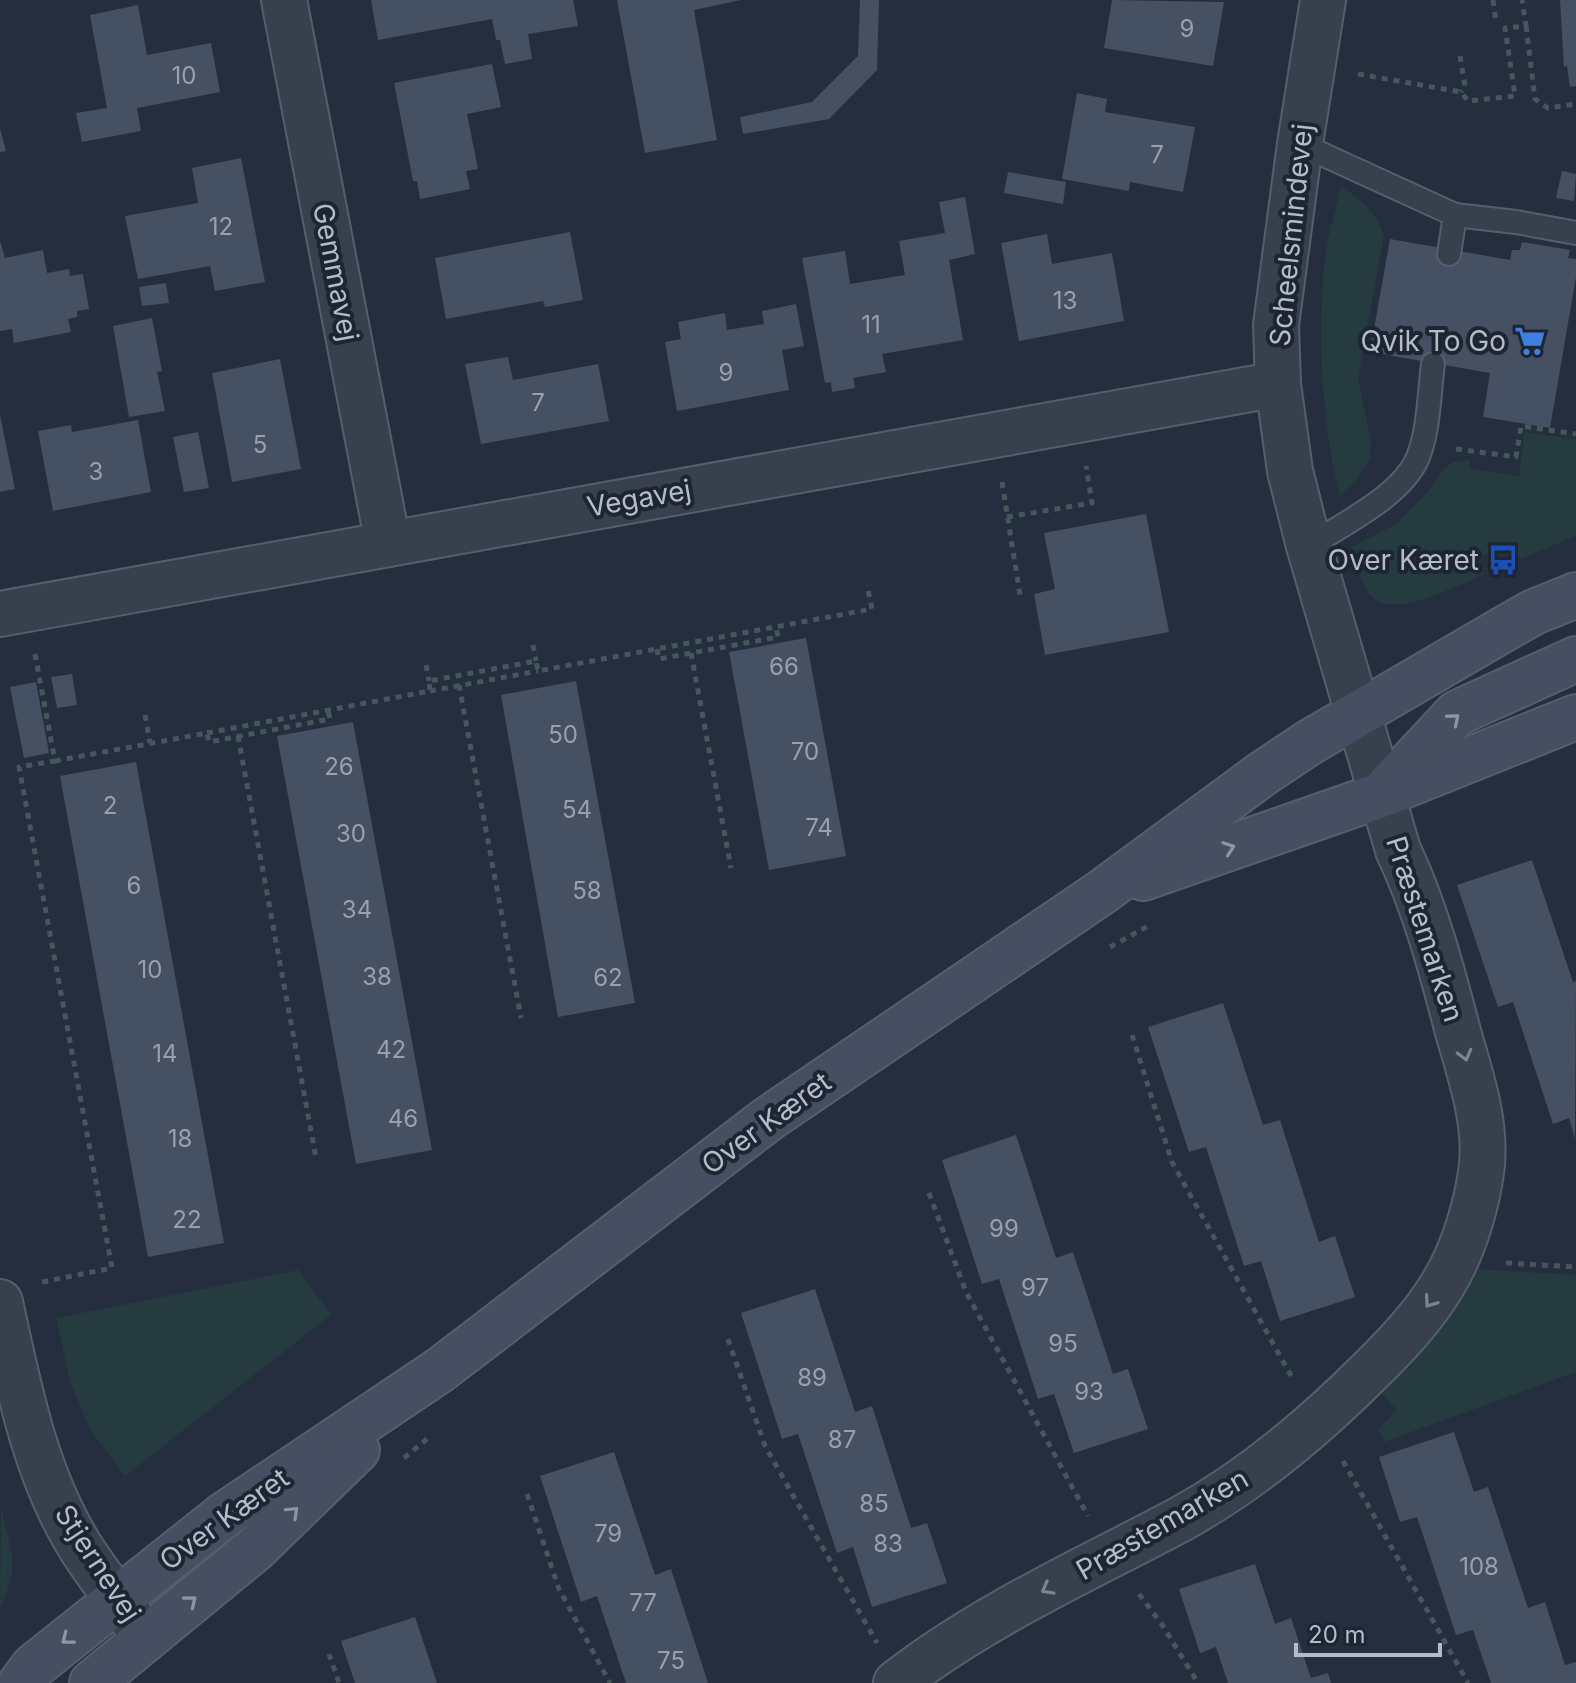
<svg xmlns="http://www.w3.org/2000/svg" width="1576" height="1683" font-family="Inter,sans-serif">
	<rect width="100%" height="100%" fill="#242e3e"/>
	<g fill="#263b3f">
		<path d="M1341,186C1362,201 1376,211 1384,236L1358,379L1371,440L1370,459L1357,480L1340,496C1321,420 1317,336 1325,258C1328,234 1336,209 1341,186Z"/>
		<path d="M1524,432L1576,439V536L1520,559L1513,544L1478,557L1484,574C1461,584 1388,623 1369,594C1360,581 1356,562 1352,547L1396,524L1429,490L1444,469L1453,462L1470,460V469L1519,476Z"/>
		<path d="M1476,1269L1576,1275V1372L1384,1442L1378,1429L1397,1410L1382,1394L1434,1337L1453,1312Z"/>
		<path d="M299,1270L331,1315L125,1476L91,1431L70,1382L56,1318Z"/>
		<path d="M1,1509C12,1551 20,1567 0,1608Z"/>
	</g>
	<g fill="#455062">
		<path d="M371,0H573L578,26L528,34L532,59L505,64L500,40H496L492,19L378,40Z"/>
		<path d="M617,0H741L694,10L717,140L645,153Z"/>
		<path d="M860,0H879L877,70L829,119L743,134L740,117L812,102L858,56Z"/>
		<path d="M1112,0L1224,2L1213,66L1104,48Z"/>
		<path d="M1560,0H1576V86L1570,87L1567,66L1564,67Z"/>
		<path d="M138,5L147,55L211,43L220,92L137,108L141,131L82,142L76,113L107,108L90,15Z"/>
		<path d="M492,64L501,107L467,114L478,169L466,171L470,189L420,199L417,181H413L394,83Z"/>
		<path d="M1077,93L1107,99L1105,112L1195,127L1183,192L1130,182L1129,191L1062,179Z"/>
		<path d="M0,129L6,151L0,152Z"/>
		<path d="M241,158L265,282L215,291L210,266L138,279L125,216L198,203L192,168Z"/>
		<path d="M1562,171L1576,174L1574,201L1556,198Z"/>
		<path d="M1008,172L1066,182L1063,204L1004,193Z"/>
		<path d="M965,197L975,254L949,260L963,340L882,354L886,372L853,378L855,388L832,392L831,382L825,383L802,258L845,251L850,284L905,275L899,241L945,233L939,202Z"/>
		<path d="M570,232L583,300L545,307L543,301L446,319L435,258Z"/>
		<path d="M1047,234L1052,264L1112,253L1124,321L1019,341L1001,243Z"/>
		<path d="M1390,239L1510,260L1512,250H1520L1522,242L1570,250L1568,258L1576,259V277L1550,428L1483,417L1490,373L1370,352Z"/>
		<path d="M0,241L5,258L43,250L47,273L69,269L70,276L83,274L89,309L77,311V317L68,319L71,332L14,343L12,329L0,331Z"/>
		<path d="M166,283L169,303L142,306L139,287Z"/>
		<path d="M796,304L804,346L782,350L789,390L677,411L665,342L681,339L678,322L725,313L727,330L764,324L762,311Z"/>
		<path d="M152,318L162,371L157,372L165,411L129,417L113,326Z"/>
		<path d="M508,357L513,380L598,364L609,421L481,444L465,364Z"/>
		<path d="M280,359L301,469L232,482L212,373Z"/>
		<path d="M0,415L15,489L0,492Z"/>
		<path d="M138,420L151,492L53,511L38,431L71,425L72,432Z"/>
		<path d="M198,432L209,488L184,492L173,437Z"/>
		<path d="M1146,514L1169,632L1045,655L1034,594L1055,589L1044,533Z"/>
		<path d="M806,638L846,856L769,870L729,652Z"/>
		<path d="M72,674L77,705L57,708L51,677Z"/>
		<path d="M576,681L635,1003L558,1017L501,695Z"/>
		<path d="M36,682L49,753L24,758L10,687Z"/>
		<path d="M353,722L432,1150L356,1164L277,736Z"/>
		<path d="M136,762L224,1243L148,1257L60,776Z"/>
		<path d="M1532,860L1573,982L1576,981L1575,1139L1569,1118L1553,1124L1513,1002L1498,1007L1457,885Z"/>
		<path d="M1223,1003L1263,1125L1280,1120L1319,1242L1335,1236L1355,1297L1280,1321L1261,1261L1244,1266L1206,1147L1189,1152L1148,1027Z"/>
		<path d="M1016,1135L1056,1258L1073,1252L1113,1374L1128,1369L1148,1429L1074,1453L1054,1394L1038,1399L999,1279L982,1284L942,1160Z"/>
		<path d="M815,1289L855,1412L872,1406L911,1528L927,1523L947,1583L872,1607L853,1547L837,1553L798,1434L782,1439L741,1313Z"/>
		<path d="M1454,1432L1474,1492L1488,1487L1528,1608L1545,1602L1565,1665L1576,1662V1683H1491L1473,1630L1456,1635L1417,1517L1400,1522L1379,1457Z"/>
		<path d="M614,1452L655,1575L671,1569L708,1683H626L597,1596L581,1602L540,1476Z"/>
		<path d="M1255,1564L1275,1624L1291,1618L1311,1678L1328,1673L1331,1683H1228L1216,1647L1200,1653L1179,1589Z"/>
		<path d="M415,1617L437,1683H355L341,1641Z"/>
	</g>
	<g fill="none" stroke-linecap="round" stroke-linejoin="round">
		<g stroke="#565e6c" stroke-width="26">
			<g id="service">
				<path d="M1300,144L1455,215L1449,254"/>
				<path d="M1455,215L1516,222L1576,233"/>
				<path d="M1309,546C1343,524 1403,495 1418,457C1429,430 1429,394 1433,364"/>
			</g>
		</g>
		<g stroke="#565e6c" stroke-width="48">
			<g id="minor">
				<path d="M284,0L388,544"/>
				<path d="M0,614L1278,384"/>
				<path d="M0,1302C18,1385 35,1475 81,1548C101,1579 124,1608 146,1638"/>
				<path d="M896,1683C982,1616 1083,1571 1179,1520C1250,1481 1312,1429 1369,1372C1403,1339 1438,1301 1457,1257C1469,1230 1479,1194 1482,1164C1486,1117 1469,1072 1457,1028C1441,967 1425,907 1398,850L1309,546L1290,471L1278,384L1276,325L1300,144L1323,0"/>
			</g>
		</g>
		<g stroke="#565e6c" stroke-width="48">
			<g id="secondary">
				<path d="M1388,787L1457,713L1576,659"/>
				<path d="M1143,878L1381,795L1576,717"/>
				<path d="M21,1683L34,1666L224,1515L440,1370L768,1119L1102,892L1262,774L1310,742L1504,629L1534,612L1576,595"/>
				<path d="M92,1683L255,1549L357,1450"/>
			</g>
		</g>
		<g stroke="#44585c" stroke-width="5" stroke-dasharray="6 6" stroke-linecap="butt">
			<path d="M1493,0L1496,23"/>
			<path d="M1526,26L1535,99L1548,108L1576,104"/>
			<path d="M1460,56L1465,86L1461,92"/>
			<path d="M1358,74L1461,92L1468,101L1515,96L1505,28L1526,26L1522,0"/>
			<path d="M1456,449L1516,457L1521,426L1576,434"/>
			<path d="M1002,482L1020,595"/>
			<path d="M1007,517L1092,503L1086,466"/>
			<path d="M533,645L536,661"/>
			<path d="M657,649L659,659L778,637L776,626"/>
			<path d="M691,653L731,868"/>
			<path d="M35,654L55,761L19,767L112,1268L42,1282"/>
			<path d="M426,665L429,681"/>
			<path d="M459,685L521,1018"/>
			<path d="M430,691L538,671"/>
			<path d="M145,715L150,743"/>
			<path d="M207,733L430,691L429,681L536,661L538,671L872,609L867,585"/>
			<path d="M238,736L316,1158"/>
			<path d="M55,761L207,733L209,742L330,719L328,710"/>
			<path d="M1110,947L1150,925"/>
			<path d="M1132,1035L1172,1162L1294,1381"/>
			<path d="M929,1193L966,1292L1088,1516"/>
			<path d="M1506,1263L1576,1267"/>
			<path d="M728,1339L765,1446L877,1643"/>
			<path d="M404,1458L427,1439"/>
			<path d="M1343,1461L1468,1683"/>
			<path d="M527,1494L559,1589L610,1683"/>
			<path d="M1139,1594L1161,1623L1198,1683"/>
			<path d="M329,1654L339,1683"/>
		</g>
		<use href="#service" stroke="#38404e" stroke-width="22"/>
		<use href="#minor" stroke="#38404e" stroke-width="44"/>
		<use href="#secondary" stroke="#464f61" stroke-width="44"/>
	</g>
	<defs><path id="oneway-chevron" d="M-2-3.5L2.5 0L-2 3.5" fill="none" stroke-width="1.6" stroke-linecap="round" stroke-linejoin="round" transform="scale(2)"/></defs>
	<g stroke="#8e95a5">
		<use href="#oneway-chevron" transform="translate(1454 719) rotate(-40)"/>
		<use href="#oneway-chevron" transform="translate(1229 848) rotate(-19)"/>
		<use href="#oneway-chevron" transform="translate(293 1512) rotate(-44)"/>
		<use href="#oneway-chevron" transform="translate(191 1601) rotate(-39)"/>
		<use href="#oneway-chevron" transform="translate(67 1639) rotate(142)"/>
	</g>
	<g stroke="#7c8492">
		<use href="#oneway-chevron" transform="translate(1465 1055) rotate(75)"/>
		<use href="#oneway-chevron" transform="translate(1430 1302) rotate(125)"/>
		<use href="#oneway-chevron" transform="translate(1047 1589) rotate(151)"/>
	</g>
	<defs>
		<g id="supermarket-bare" transform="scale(2.4)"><path d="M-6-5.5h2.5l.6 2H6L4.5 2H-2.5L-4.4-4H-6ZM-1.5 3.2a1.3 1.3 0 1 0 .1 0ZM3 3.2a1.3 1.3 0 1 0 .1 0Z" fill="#3f7fe0" stroke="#1d2533" stroke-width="2.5" paint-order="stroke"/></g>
		<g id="bus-bare" transform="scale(2.4)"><path d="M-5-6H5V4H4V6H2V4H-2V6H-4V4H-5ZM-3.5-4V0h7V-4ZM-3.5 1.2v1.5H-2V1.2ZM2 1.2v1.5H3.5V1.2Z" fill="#1a4fb4" stroke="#1d2533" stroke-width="2.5" paint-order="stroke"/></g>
	</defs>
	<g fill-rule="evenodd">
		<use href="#supermarket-bare" x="1530" y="341"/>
		<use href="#bus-bare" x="1503" y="560"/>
	</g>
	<g text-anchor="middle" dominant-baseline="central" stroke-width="8" stroke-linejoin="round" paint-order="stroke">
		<g font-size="24" fill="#98a0af">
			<text x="1187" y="28">9</text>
			<text x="184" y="75">10</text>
			<text x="1157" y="154">7</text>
			<text x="221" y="226">12</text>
			<text x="1065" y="300">13</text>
			<text x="871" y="324">11</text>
			<text x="726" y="372">9</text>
			<text x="538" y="402">7</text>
			<text x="260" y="444">5</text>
			<text x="96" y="471">3</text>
			<text x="784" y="666">66</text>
			<text x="563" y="734">50</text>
			<text x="805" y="751">70</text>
			<text x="339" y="766">26</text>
			<text x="110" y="805">2</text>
			<text x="577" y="809">54</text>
			<text x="819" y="827">74</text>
			<text x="351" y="833">30</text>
			<text x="134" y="885">6</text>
			<text x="587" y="890">58</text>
			<text x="357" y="909">34</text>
			<text x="150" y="969">10</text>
			<text x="377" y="976">38</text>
			<text x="608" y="977">62</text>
			<text x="391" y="1049">42</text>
			<text x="165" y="1053">14</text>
			<text x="403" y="1118">46</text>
			<text x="180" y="1138">18</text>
			<text x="187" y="1219">22</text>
			<text x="1004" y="1228">99</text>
			<text x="1035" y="1287">97</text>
			<text x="1063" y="1343">95</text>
			<text x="812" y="1377">89</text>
			<text x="1089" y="1391">93</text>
			<text x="842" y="1439">87</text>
			<text x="874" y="1503">85</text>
			<text x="608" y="1533">79</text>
			<text x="888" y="1543">83</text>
			<text x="1479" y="1566">108</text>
			<text x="643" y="1602">77</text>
			<text x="671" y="1660">75</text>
		</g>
		<g font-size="28" fill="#b4bbc9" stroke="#1d2533">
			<text transform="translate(1291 235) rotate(-84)">Scheelsmindevej</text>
			<text transform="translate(336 272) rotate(79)">Gemmavej</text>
			<text transform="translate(639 498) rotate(-10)">Vegavej</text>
			<text transform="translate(1425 929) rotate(72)">Præstemarken</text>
			<text transform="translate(766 1123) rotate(-36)">Over Kæret</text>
			<text transform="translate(224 1519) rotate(-36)">Over Kæret</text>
			<text transform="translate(1162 1524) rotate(-30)">Præstemarken</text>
			<text transform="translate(98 1563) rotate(57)">Stjernevej</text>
		</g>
		<g font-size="28" fill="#b4bbc9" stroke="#1d2533" text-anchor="end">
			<text x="1506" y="341">Qvik To Go</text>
			<text x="1479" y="560">Over Kæret</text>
		</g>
	</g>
	<path d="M1296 1643v12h144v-12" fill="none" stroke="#b4bbc9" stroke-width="4"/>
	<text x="1308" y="1643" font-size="24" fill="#b4bbc9" stroke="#1d2533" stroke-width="6" paint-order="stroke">20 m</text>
</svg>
